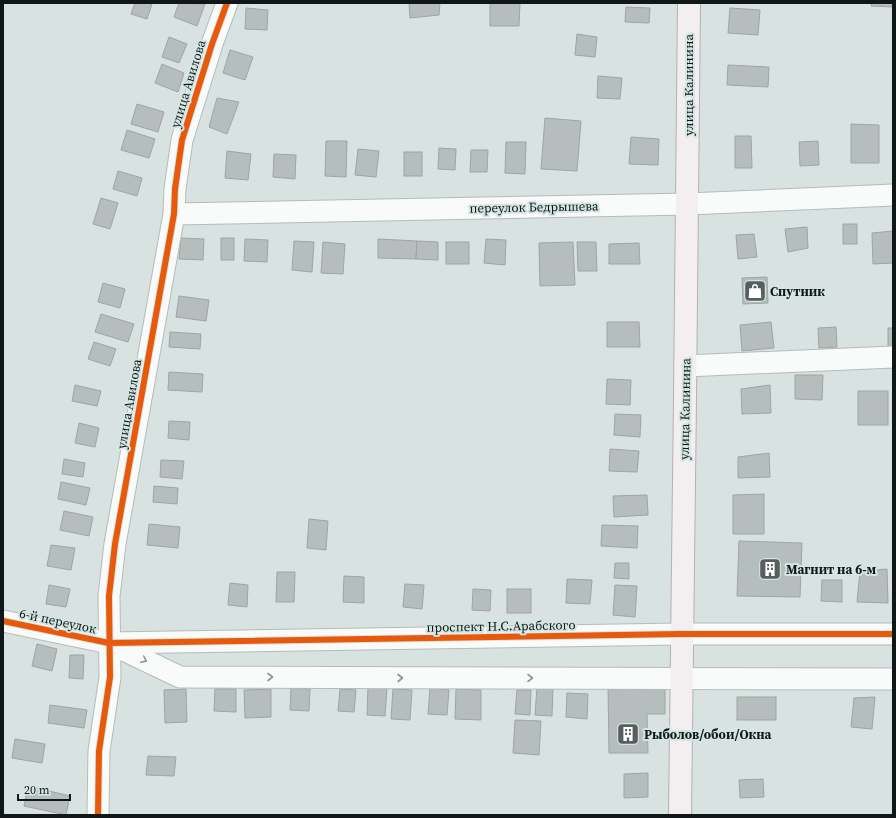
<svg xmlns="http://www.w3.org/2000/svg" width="896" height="818" font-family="'Source Serif 4',serif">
	<rect width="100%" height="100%" fill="#d8e2e0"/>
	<g fill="#b6bebd" stroke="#9ea5a4">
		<path d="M135,3H147L152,4L147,19L131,14Z"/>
		<path d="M179,3L205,4L197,26L174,17Z"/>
		<path d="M409,3H440L439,15L410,18Z"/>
		<path d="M490,3H520L519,26H490Z"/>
		<path d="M872,3H893V7L871,6Z"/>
		<path d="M626,7L650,8L649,23L625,22Z"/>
		<path d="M246,8L268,10L267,30L245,29Z"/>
		<path d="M730,8L760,10L758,35L728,33Z"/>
		<path d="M577,34L597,37L595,57L575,55Z"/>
		<path d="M169,37L187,44L179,63L162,57Z"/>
		<path d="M230,50L253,57L245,80L223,73Z"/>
		<path d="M162,64L184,73L178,92L155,83Z"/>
		<path d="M728,65L769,67L768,87L727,85Z"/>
		<path d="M598,76L622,78L620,99L597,98Z"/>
		<path d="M217,98L239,102L227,134L209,127Z"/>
		<path d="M137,104L164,112L158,132L131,124Z"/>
		<path d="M545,118L581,121L577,171L541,169Z"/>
		<path d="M851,124L879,125V163H851Z"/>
		<path d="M127,130L155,139L149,158L121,150Z"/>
		<path d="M735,136H751L752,168H735Z"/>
		<path d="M631,137L659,139L658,165L629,164Z"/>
		<path d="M326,141H347L346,177L325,176Z"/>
		<path d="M818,141L819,165L800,166L799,142Z"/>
		<path d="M506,142H526L525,174L505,173Z"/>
		<path d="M439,148L456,149L455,170L438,169Z"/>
		<path d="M358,149L379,151L376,177L355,175Z"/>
		<path d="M471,150H488L487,172H470Z"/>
		<path d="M227,151L251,154L248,180L225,178Z"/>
		<rect x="404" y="152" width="18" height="24"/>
		<path d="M274,154L296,155L295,179L273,177Z"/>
		<path d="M118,171L142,178L137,196L113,189Z"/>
		<path d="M101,198L118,203L110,229L93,224Z"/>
		<rect x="843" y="224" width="14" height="20"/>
		<path d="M807,227L808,248L788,252L785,229Z"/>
		<path d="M893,231V263L873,264L872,233Z"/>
		<path d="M754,234L757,257L738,259L736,235Z"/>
		<path d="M181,238L204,239L203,260L179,259Z"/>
		<rect x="221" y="238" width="13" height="22"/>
		<path d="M245,239L268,240L267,262L244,261Z"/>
		<path d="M378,239L417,241L416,259L378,258Z"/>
		<path d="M486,239L506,240L505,265L484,263Z"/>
		<path d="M294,241L314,242L312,272L292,270Z"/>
		<path d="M417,241L438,242V260L416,259Z"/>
		<path d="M323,242L345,244L343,274L321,273Z"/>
		<rect x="446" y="242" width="23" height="22"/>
		<path d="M573,242L575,285L540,286L539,243Z"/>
		<path d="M577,242H596L597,271H578Z"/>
		<path d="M639,243L640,264H609V244Z"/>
		<path d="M767,277L768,303L743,304L742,278Z"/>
		<path d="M103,283L125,289L120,308L98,302Z"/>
		<path d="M179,296L209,300L206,321L176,317Z"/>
		<path d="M101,314L134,324L128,342L95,332Z"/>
		<path d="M607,322H639L640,347H607Z"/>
		<path d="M771,322L774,348L742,351L740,325Z"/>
		<path d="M836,327L837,347L819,348L818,328Z"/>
		<rect x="888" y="328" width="5" height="19"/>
		<path d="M170,332L201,334L200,349L169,347Z"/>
		<path d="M94,342L116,349L110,366L88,359Z"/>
		<path d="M169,372L203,374L202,392L168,390Z"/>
		<path d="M795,375H823L822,400L795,399Z"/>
		<path d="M607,379L631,380L630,405L606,404Z"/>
		<path d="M75,385L101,391L97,406L72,401Z"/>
		<path d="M770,385L771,413L742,414L741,389Z"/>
		<rect x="858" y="391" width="30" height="34"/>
		<path d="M615,414L641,415L640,437L614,435Z"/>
		<path d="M169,421L190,422L189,440L168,438Z"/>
		<path d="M79,423L99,428L95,447L75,443Z"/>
		<path d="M610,449L639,451L637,472L609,471Z"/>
		<path d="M769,453L770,477L738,478V457Z"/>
		<path d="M64,459L85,463L83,477L62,474Z"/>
		<path d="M161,460L184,461L182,479L160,477Z"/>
		<path d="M61,482L90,488L86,505L58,499Z"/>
		<path d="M154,486L178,488L177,504L153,502Z"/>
		<path d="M764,494V534H733V495Z"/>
		<path d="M647,495L648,515L614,517L613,496Z"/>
		<path d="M64,511L93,517L89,536L60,530Z"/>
		<path d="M309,519L328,521L326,550L307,548Z"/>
		<path d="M149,524L180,527L178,548L147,545Z"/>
		<path d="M602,525L638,526L637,548L601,546Z"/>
		<path d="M739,541L802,543L800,597L737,596Z"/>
		<path d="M51,545L75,548L71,570L47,566Z"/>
		<path d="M615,563H629V579L614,578Z"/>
		<path d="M887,569L888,603L857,602L860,571Z"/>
		<path d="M277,572H295L294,602H276Z"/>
		<path d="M344,576L364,577V603L343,602Z"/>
		<path d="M567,579L592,580L590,604L566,603Z"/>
		<path d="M822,580H842V602L821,601Z"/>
		<path d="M230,583L248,585L247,607L228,605Z"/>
		<path d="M405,584L424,585L422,609L403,607Z"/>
		<path d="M49,585L70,589L66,607L46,604Z"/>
		<path d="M615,585L637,586L635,617L613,615Z"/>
		<path d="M473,589L491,590L490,611L472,610Z"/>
		<rect x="507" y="589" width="24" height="24"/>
		<path d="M37,644L57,649L52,671L32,666Z"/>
		<path d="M70,655H84L83,679L69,678Z"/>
		<path d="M665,683V714H647L648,753H609L608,684Z"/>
		<path d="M368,687L387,688L385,716L367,715Z"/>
		<path d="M537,687L553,688L552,716L535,715Z"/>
		<path d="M291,688L310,689L309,711L290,710Z"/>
		<path d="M430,688L449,690L447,715L428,714Z"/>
		<path d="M186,689L187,722L165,723L164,690Z"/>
		<path d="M215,689H236V712L214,711Z"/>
		<path d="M271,689V717L245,718L244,690Z"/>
		<path d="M340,689L356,690L354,712L338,711Z"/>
		<path d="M393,689L412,690L410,720L391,719Z"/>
		<path d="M456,689L481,690V720L455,719Z"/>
		<path d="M517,690H531L530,715L515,714Z"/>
		<path d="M567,693L588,694L587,719L566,717Z"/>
		<rect x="737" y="697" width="39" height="23"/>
		<path d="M875,697L872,729L851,727L854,698Z"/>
		<path d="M50,705L87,710L84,728L48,723Z"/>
		<path d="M515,720L541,721L539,755L513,753Z"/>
		<path d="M15,739L45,744L42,763L12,758Z"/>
		<path d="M148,756L176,757L174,776L146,775Z"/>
		<path d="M648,773V797L624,798V774Z"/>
		<path d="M763,779L764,797L740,798L739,780Z"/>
		<path d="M28,786L70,796L66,815L24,806Z"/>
	</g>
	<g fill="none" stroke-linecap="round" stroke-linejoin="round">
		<g stroke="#b4bcba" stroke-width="23">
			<g id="minor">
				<path d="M174,214L688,204L893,195"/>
				<path d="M685,366L893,357"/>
				<path d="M3,621L109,643L681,634H893"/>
				<path d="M113,645L180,677L893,679"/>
				<path d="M98,815L99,751L110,677L109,596L115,544L174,214L175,189L182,140L212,44L227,3"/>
			</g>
		</g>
		<g stroke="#b5b0b1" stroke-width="24">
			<path id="major" d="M680,815C683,544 687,274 689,3"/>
		</g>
		<use href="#minor" stroke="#f9fbfa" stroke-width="21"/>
		<use href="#major" stroke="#f3eff0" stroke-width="22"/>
		<g stroke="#d4e6e3" stroke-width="8">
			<g id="cycleway">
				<path d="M3,621L109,643L681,634H893"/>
				<path d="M98,815L99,751L110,677L109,596L115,544L174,214L175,189L182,140L212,44L227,3"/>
			</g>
		</g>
		<use href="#cycleway" stroke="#e8590c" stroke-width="6"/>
	</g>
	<defs><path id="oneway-chevron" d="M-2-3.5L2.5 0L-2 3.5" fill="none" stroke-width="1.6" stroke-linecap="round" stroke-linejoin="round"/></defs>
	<g stroke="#919493">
		<use href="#oneway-chevron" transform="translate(144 660) rotate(26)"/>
		<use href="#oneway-chevron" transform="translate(270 677)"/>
		<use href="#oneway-chevron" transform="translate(400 678)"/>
		<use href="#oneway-chevron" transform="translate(530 678)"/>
	</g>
	<defs>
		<g id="shop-square" transform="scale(1.15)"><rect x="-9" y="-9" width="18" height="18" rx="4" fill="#575e5d" stroke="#d4e6e3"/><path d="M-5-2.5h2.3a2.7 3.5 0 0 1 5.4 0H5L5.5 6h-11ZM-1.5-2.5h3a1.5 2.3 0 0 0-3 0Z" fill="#fff"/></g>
		<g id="building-square" transform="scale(1.15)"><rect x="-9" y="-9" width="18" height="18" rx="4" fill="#575e5d" stroke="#d4e6e3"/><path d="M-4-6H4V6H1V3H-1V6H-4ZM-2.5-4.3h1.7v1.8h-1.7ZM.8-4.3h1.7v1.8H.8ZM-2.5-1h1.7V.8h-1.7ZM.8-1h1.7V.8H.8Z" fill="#fff"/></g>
	</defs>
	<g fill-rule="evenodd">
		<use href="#shop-square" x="755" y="291"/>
		<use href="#building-square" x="770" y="569"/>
		<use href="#building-square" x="628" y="734"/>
	</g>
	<g text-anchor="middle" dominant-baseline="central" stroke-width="4" stroke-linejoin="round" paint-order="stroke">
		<g font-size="13" fill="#111716" stroke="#d4e6e3">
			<text transform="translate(188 84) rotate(-73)">улица Авилова</text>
			<text transform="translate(688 85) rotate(-90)">улица Калинина</text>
			<text transform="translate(534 207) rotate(-1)">переулок Бедрышева</text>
			<text transform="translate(129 404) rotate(-80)">улица Авилова</text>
			<text transform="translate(685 409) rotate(-89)">улица Калинина</text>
			<text transform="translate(58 621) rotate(12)">6-й переулок</text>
			<text transform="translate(501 626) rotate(-1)">проспект Н.С.Арабского</text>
		</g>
		<g font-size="13" font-weight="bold" fill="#111716" stroke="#d4e6e3" text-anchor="start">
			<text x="770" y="291">Спутник</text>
			<text x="786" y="569">Магнит на 6-м</text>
			<text x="644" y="734">Рыболов/обои/Окна</text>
		</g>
	</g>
	<rect width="896" height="818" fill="none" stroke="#111716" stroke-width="8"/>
	<path d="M18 794v6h52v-6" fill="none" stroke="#111716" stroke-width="2"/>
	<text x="24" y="794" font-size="12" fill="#111716" stroke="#d4e6e3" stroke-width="3" paint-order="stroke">20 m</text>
</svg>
